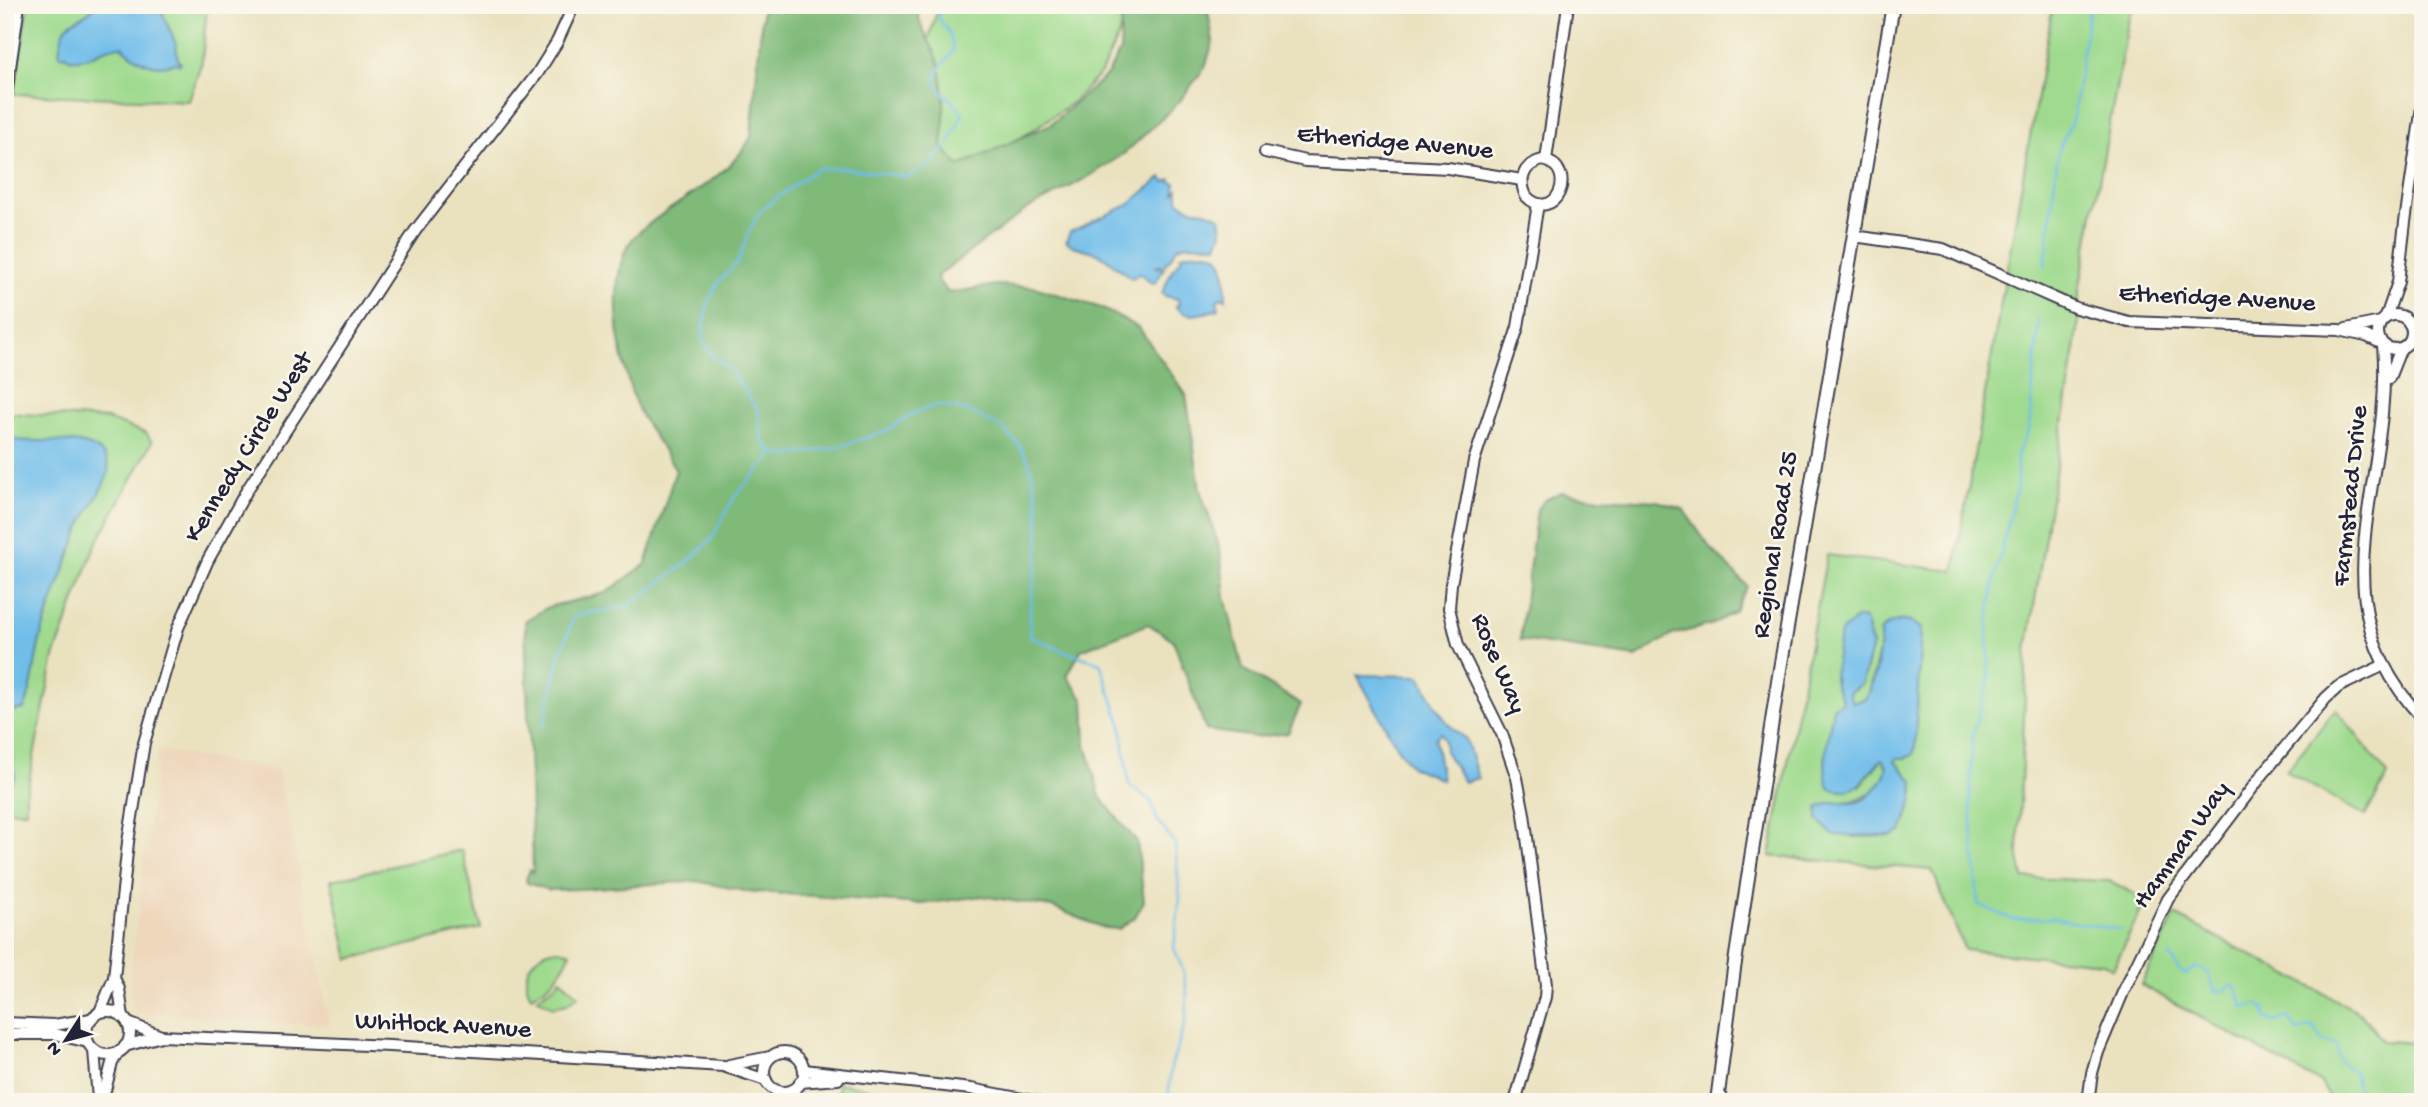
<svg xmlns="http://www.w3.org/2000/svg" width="2428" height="1107" font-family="'Gochi Hand',sans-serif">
	<rect width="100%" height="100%" fill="#fbf7ec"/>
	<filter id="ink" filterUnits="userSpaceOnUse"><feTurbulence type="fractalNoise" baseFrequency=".0143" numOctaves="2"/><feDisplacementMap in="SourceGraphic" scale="14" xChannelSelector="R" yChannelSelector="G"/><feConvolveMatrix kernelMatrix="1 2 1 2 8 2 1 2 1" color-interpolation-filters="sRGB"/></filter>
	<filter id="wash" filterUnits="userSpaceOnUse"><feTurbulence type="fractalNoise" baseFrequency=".00686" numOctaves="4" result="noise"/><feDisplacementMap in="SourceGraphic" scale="28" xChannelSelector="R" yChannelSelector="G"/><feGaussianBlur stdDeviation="1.57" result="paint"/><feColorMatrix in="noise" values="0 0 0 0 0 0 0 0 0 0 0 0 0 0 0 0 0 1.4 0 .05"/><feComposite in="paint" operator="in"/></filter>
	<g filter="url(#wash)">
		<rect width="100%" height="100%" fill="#eae2bf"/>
		<path fill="#eed7bb" d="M158,750L278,770L330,1025L202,1018L134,1012L129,985Z"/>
		<g fill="#9fda8e" stroke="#607e64" stroke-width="2" fill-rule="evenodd">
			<path d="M28,5H207L202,61L189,101L14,94Z"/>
			<path d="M939,5H1127L1118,36L1101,73L1073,102L968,175L707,245L921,64Z"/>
			<path d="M2053,5H2141L2130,13L2079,290L2078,330L2027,650L2018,851L2023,878L2110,881L2146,900L2113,969L2103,963L1965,950L1932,870L1770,856L1827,555L1954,571ZM1881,630L1897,758L1895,761L1914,782L1913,799L1902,831L1892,836L1852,837L1843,802C1864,802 1883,788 1887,767L1882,759L1860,786L1833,708L1843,701L1841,695L1868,634L1872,644L1862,683L1849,693L1852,702L1865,699L1869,693L1880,647Z"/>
			<path d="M5,413L107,419L146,433L152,442L95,546L54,657L26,795V811L5,810Z"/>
			<path d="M2336,709L2388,775L2365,816L2286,771Z"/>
			<path d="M462,850L481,928L349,959L331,880Z"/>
			<path d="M2175,915L2361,1013L2382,1041L2423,1043V1102H2332L2321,1083L2141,985Z"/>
			<path d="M559,949L571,952C562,972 551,987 531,996C518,973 534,951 559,949Z"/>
			<path d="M561,979L578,996L567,1004L553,1007L537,998L552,988Z"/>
			<path d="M838,1083L943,1102H838Z"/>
		</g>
		<g fill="#7fba79" stroke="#506e5a" stroke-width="2">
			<path d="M763,5H918C916,29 937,47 940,68C945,93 945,122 942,147L959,166L1051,124L1107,75L1120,51L1122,5H1207L1213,42L1205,67L1179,102L1125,153L1085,179L1027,209L937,276L938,281L949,293L996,285L1034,287L1101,308L1139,328L1186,395L1200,490L1220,549L1225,597L1243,669L1301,704L1288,733L1256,737L1206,730L1173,640L1148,624L1081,650L1067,676L1084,700L1086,744L1100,797L1137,842L1144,901L1135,917L1119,929L1104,928L1052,907L982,896L922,904L745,891L697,881L580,889L549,890L527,883L526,879L530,870L533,872L525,621L548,607L606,593L646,564L676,470C664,450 649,431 639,411C620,370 601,267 638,233C672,202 730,179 751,137Z"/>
			<path d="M1561,492L1599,498L1657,501L1683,509L1709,546L1747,586L1735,611L1713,624L1672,635L1636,657L1520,640L1537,509L1545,500Z"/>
		</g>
		<g fill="#70bdea" stroke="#497092" stroke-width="2">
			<path d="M96,5H134L133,8L162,12L176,44L178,60L181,63L179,65L176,63C156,71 137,61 122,46C99,47 94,61 69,59L66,55L62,56L59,53C64,11 74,29 96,5Z"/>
			<path d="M1162,177L1165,182L1171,179V182L1176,183L1174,193L1178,189V200C1190,212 1205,208 1220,217L1222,233L1217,245L1187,244L1177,247L1169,261L1166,262V265L1154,267L1164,268L1156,282L1152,284L1140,273L1132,278L1098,253L1073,246L1066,241L1070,232L1128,205Z"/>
			<path d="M1209,252C1229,256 1225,285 1226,299L1221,297L1217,301L1219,309C1203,313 1187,321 1175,306L1179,305L1178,299L1166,296L1162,293L1173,268H1175L1182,258L1180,256L1188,253Z"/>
			<path d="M10,439C35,445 85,434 103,454C108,459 109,468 108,474C100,495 85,514 77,536C65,569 51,603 41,636C34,660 34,688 24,709L7,712L5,711V441Z"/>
			<path d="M1857,618L1865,619L1872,645L1862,683L1849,693L1852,702L1865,699C1877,682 1879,651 1881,630C1894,619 1908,618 1921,628L1915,747L1913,755L1905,758H1897L1895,761L1914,782L1913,799L1902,831L1893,836L1833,835L1818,820V808C1836,797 1842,806 1858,802C1871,798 1885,779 1887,767L1882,759C1863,776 1861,797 1830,789C1819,770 1830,729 1833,707L1843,701L1835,685L1834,676L1840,633Z"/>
			<path d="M1357,675L1420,676C1432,699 1443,725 1466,739L1478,778L1464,782L1445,751L1444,739L1440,733L1435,739L1442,780L1412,767L1399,751Z"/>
			<path d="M5,720L11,722C11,741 10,757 15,776L5,791Z"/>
		</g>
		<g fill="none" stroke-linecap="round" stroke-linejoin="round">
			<g stroke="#70bdea" stroke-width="2.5">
				<path d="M946,5L942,8L938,18L950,34L954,50L938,71L935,81L940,90L963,113L948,145L929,165L907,177L846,168L816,169L761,210L749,232L738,261L718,283L708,303L702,339L713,357L730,369L758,411L762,440L768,449L785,456L835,448L884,432L914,413L937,405L968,411L1002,428L1019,445L1029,462L1038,500L1039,545L1030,608V636L1061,650L1100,663L1121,724L1129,785L1151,801L1157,820L1175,844L1180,897L1174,948L1184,973L1187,993L1186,1020L1171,1067L1168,1102"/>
				<path d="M2045,267L2058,152L2073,118L2090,5"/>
				<path d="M2039,320L2029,429L2017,455V488L1995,577L1988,623L1989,680L1973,733L1970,794L1978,904L2013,920L2051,918L2121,930"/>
				<path d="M543,727L561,651L575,616L628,606L688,562L711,540L735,496L776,451"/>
				<path d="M2170,956L2180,971L2186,974L2197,967L2207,972L2215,991H2224L2232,985L2236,987L2244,1008L2257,1004L2264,1008L2267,1019L2275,1022L2288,1017L2298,1031L2313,1026L2322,1041L2336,1044L2340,1062L2355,1073L2357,1088L2369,1098L2370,1102"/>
			</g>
		</g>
	</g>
	<g filter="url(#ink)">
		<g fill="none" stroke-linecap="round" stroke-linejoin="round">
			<g stroke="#403f4f" stroke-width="14">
				<g id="tertiary">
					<path d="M1265,152L1305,161L1448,168L1522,180"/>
					<path d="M1543,160C1580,168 1555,226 1526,196C1518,179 1524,164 1543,160Z"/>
					<path d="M1546,160L1568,5"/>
					<path d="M1854,236L1943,249L2076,308L2129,322L2339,330L2366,336L2381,343"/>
					<circle cx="2395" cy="332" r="17"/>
					<path d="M2386,317L2398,282L2405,222L2423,100"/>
					<path d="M2409,323L2423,328"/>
					<path d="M2346,329L2381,322"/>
					<path d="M2383,345C2395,482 2309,599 2423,719"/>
					<path d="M2389,378L2401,348"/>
					<path d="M114,978L119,989L123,1017"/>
					<circle cx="108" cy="1033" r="22"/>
					<path d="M100,1012L114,978L128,842L144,743L178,628L208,560L247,490L415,231L537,74L557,42L574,5"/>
					<path d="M5,1023L54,1025L91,1019"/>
					<path d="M128,1023L161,1036"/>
					<path d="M5,1034H55L88,1042"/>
					<path d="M125,1046L161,1036L390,1046L723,1066L766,1080"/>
					<path d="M94,1050L98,1099"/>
					<circle cx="784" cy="1072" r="20"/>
					<path d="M729,1065L770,1057"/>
					<path d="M804,1070L971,1089L1038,1102"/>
					<path d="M800,1082L838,1079"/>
					<path d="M102,1102L112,1063L118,1052"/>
					<path d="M1515,1102L1545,997L1546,985L1524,814L1517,778L1502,734L1458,645L1449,608L1451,584L1474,461L1518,327L1538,204"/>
					<path d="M2088,1102L2092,1073L2098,1052L2124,990L2168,899L2263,774L2326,698L2338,687L2384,665"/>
				</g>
			</g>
			<g stroke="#403f4f" stroke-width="16">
				<path id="secondary" d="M5,95L18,5"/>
			</g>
			<g stroke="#403f4f" stroke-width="16">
				<path id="primary" d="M1723,1102L1718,1094L1734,969L1780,669L1893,5"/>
			</g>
			<use href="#tertiary" stroke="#fff" stroke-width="10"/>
			<use href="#secondary" stroke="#fff" stroke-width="12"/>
			<use href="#primary" stroke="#fff" stroke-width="12"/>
		</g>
	</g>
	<g text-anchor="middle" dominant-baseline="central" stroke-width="5" stroke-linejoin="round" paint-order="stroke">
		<g font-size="26" fill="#22223b" stroke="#fbf7ec">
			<text transform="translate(1395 144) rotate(5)">Etheridge Avenue</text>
			<text transform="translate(2217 300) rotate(3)">Etheridge Avenue</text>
			<text transform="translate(250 448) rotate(-58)">Kennedy Circle West</text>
			<text transform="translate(2352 496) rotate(-84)">Farmstead Drive</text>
			<text transform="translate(1777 545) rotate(-81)">Regional Road 25</text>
			<text transform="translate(1497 664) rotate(67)">Rose Way</text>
			<text transform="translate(2183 846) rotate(-55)">Hamman Way</text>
			<text transform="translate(443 1027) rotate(3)">Whitlock Avenue</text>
		</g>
	</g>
	<rect width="2428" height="1107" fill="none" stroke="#fbf7ec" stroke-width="28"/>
	<g transform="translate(66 1040) rotate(234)" stroke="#fbf7ec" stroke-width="5" paint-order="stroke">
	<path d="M0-5L12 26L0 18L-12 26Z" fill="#22223b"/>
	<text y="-10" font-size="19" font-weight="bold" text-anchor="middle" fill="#22223b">N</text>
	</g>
</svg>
